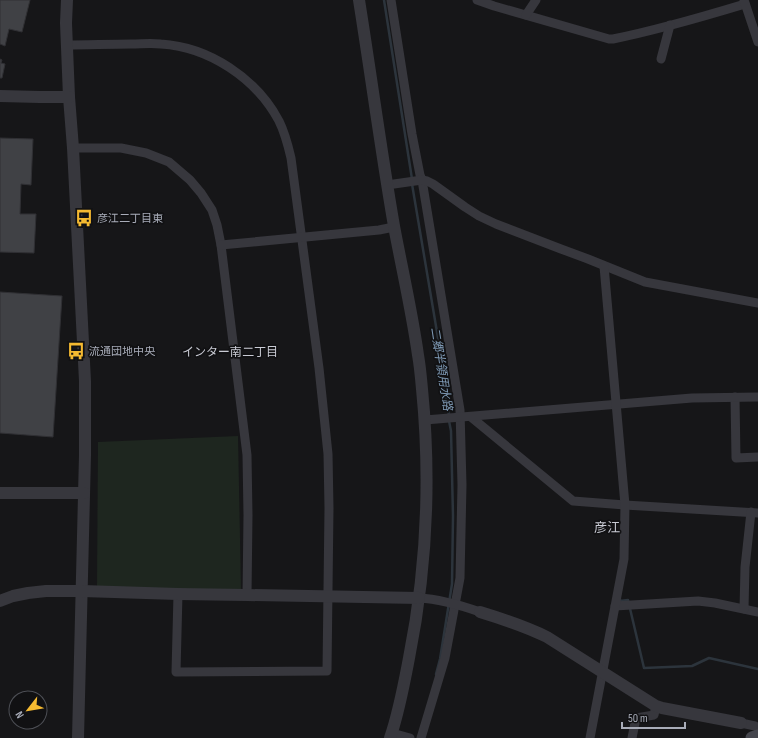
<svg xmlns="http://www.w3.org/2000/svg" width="758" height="738" font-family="'Sofia Sans Condensed','Noto Sans JP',sans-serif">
	<rect width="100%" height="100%" fill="#161618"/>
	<path fill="#1e261f" d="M238,436L241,590L97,587L98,442Z"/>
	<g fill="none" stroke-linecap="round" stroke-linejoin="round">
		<g stroke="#2c343c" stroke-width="2.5">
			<path d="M384,0L412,179"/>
			<path d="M412,184L438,338L449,416"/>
			<path d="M620,599V601L628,600L644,668L692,666L709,658L758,669"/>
			<path d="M436,674L440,659L452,584L453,516L451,431L449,421"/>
		</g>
	</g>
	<g fill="#404145" stroke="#303034">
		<path d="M0,0H30L22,32L9,29L5,46L0,44Z"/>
		<path d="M0,59L2,60L1,63L5,64L2,78H0Z"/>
		<path d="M0,138L33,139L31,185L21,184L20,214H36L34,253L0,252Z"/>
		<path d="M0,292L62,296L53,437L0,433Z"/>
	</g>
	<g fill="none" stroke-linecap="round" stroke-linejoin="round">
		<g stroke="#37373d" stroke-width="9">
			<path d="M391,0L412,134L420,175L422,180L460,410L462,485L460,578L445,658L421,738"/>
			<path d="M477,0L494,6L609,39H613C658,30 702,17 745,4"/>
			<path d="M744,0L758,42"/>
			<path d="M526,15L536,0"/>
			<path d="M67,45C88,45 109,44 131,44C141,44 151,43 161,44C209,47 256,78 279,121C285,133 288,145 291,158L319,368L328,454L329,508L327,671L176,672L178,594"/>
			<path d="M661,59L670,25"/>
			<path d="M73,148H121L146,153L169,162L190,180L201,193L212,210L217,225L221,245L247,455L248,515L247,595"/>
			<path d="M387,185L422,180L427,181L433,184L465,207L479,216L496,224L561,249L588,259L645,282L758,303"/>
			<path d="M221,245L379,230L394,227"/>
			<path d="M735,397L736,458L758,457"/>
			<path d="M471,417L573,501L625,505L758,513"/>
			<path d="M425,420L692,398L758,397"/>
			<path d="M419,598C440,599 460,605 480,612"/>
			<path d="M615,606L698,601L715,603L758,612"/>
			<path d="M744,609L745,567L751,512"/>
			<path d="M741,723L755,726L758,728"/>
			<path d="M392,733L410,738"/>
			<path d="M590,738L624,559L625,505L604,266"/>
			<path d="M632,738L636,718L654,715L656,706"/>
		</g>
		<g stroke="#37373d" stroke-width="12">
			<path d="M67,0L66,23L69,97L73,148L85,381V455L78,738"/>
			<path d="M359,0C371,75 381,151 394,226C402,269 412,312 418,355C420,366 421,378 422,389C431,480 427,568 409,658C404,684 399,712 390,738"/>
			<path d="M0,96L40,97H69"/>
			<path d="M0,493H84"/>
			<path d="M0,601L13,596L28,593L46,591H82L178,594L247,595L419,598"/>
			<path d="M480,612C503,619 525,626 547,637L656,706L662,708L741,723"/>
		</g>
		<path stroke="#45464d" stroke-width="13" d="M752,738L758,736"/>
	</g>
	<defs>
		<g id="bus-bare" transform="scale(1.38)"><path d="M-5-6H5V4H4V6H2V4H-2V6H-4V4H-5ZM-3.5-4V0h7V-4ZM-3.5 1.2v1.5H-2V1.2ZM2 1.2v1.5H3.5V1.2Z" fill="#f5ba31" stroke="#111113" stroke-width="2.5" paint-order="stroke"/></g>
	</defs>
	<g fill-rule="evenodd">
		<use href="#bus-bare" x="84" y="218"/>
		<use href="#bus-bare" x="76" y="351"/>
	</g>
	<g text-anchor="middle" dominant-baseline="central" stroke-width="3.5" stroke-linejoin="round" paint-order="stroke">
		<g font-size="11" fill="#a8acb8" stroke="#111113" text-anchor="start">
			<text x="97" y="218">彦江二丁目東</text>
			<text x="89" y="351">流通団地中央</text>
		</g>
		<g font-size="12" fill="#c9cbd4" stroke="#111113">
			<text x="230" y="352">インター南二丁目</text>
		</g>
		<g font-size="12" font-style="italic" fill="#7e99b4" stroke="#111113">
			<text transform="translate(441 369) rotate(81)">二郷半領用水路</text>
		</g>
		<g font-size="13" fill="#c9cbd4" stroke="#111113">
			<text x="607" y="528">彦江</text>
		</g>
	</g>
	<g transform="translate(28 710) rotate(239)"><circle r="19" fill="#111113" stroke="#4d4f55"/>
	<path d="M0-3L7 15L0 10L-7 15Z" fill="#f5ba31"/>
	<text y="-6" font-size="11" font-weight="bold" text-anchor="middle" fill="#a8acb8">N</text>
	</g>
	<path d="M622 722v6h63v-6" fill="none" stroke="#a8acb8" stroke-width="2"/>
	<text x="628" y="722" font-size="12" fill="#a8acb8" stroke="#111113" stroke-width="3" paint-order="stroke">50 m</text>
</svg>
